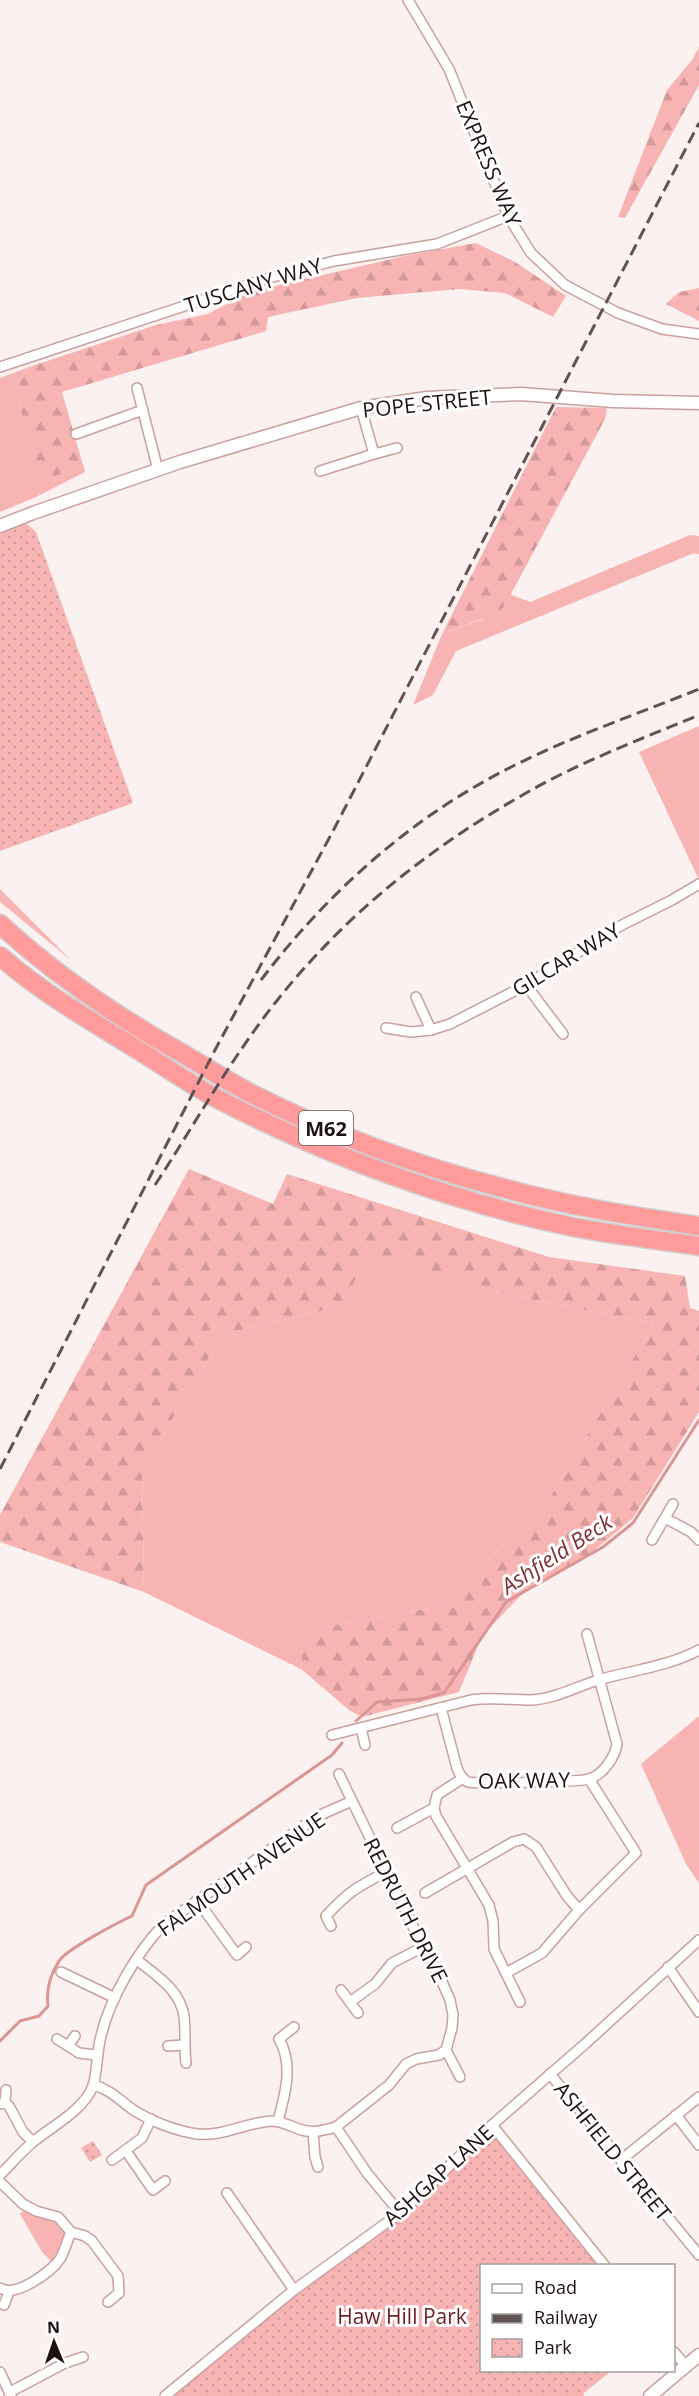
<svg xmlns="http://www.w3.org/2000/svg" width="699" height="2396" font-family="'Open Sans',sans-serif">
	<defs>
		<pattern id="forest-firs" width="22" height="20" patternUnits="userSpaceOnUse" patternTransform="scale(1.5)"><rect width="22" height="20" fill="#f7b4b3"/><path d="M5 1l3.5 6h-7zM16 11l3.5 6h-7z" fill="#d39a99"/></pattern>
		<pattern id="park-dots" width="8" height="8" patternUnits="userSpaceOnUse" patternTransform="scale(1.5)"><rect width="8" height="8" fill="#f7b4b3"/><path d="M2 2h.1M6 6h.1" fill="none" stroke="#d39a99" stroke-width="1.8" stroke-linecap="round"/></pattern>
	</defs>
	<rect width="100%" height="100%" fill="#faf1f0"/>
	<g fill="#f7b4b3">
		<path d="M32,366L13,385L43,480L83,465L85,472L34,498L0,512V378Z"/>
		<path d="M690,535L699,536V554L694,553L456,651L433,695L413,705L442,634L481,620L504,607L509,594L530,602Z"/>
		<path d="M699,726V880L639,752Z"/>
		<path d="M0,889L71,960L0,902Z"/>
		<path d="M370,1250L496,1292L654,1324L540,1514L431,1608L304,1631L301,1669L144,1592L142,1470L223,1334L342,1306Z"/>
		<path d="M699,1716V1883L686,1864L641,1764Z"/>
		<path d="M24,2210L56,2223L67,2235L53,2260H50L42,2252L20,2214Z"/>
	</g>
	<g fill="url(#forest-firs)">
		<path d="M699,47V85L625,218L618,217L667,90L692,60Z"/>
		<path d="M476,243L515,262L566,296L553,317L505,293L459,289L357,298L268,317L266,331L62,392L83,465L43,481L13,385L32,366L156,325L208,314L250,292L400,257Z"/>
		<path d="M699,288V321L666,304L679,292Z"/>
		<path d="M556,407L607,408L605,419L504,607L493,615L442,634Z"/>
		<path d="M189,1169L273,1204L287,1174L549,1257L685,1276L690,1308L699,1311V1412L633,1518L585,1558L525,1591L482,1636L459,1692L362,1717L349,1710L301,1669L303,1631L431,1608L540,1514L654,1324L496,1292L370,1251L342,1306L223,1334L142,1470L144,1592L0,1542V1515Z"/>
	</g>
	<g fill="url(#park-dots)">
		<path d="M26,523L36,532L133,803L0,851V534Z"/>
		<path d="M489,2132H493L600,2265L482,2266V2370L611,2371L583,2394L584,2396H176L174,2390L279,2306L400,2218Z"/>
		<path d="M93,2141L102,2155L90,2162L81,2148Z"/>
	</g>
	<g fill="none" stroke-linecap="round" stroke-linejoin="round">
		<g stroke="#da9594" stroke-width="3">
			<path d="M356,1721L377,1702L421,1699L444,1693L506,1602L603,1547L633,1523L699,1420"/>
			<path d="M0,2041L20,2021L39,2016L48,2006C46,1990 50,1975 59,1961C67,1949 117,1923 132,1916L146,1885L332,1755L342,1743"/>
		</g>
		<g stroke="#c9a09e" stroke-width="12">
			<g id="minor">
				<path d="M408,0L449,69L508,216L531,253L565,285L618,313L662,329L699,334"/>
				<path d="M0,367L269,278L334,261L437,244L508,216"/>
				<path d="M137,388L158,470"/>
				<path d="M76,434L143,410"/>
				<path d="M374,454L397,448"/>
				<path d="M320,471L374,454L361,408"/>
				<path d="M526,985L563,1034"/>
				<path d="M416,997L431,1030"/>
				<path d="M386,1028L411,1032L431,1030L450,1024L526,985L620,926L672,900L699,884"/>
				<path d="M665,1518L691,1532L699,1540"/>
				<path d="M652,1540L673,1504"/>
				<path d="M441,1708L457,1768C459,1774 462,1779 468,1782C475,1784 581,1782 589,1779C603,1775 615,1757 617,1744L587,1634"/>
				<path d="M361,1728L365,1745"/>
				<path d="M332,1735L471,1700C492,1697 511,1700 531,1700C556,1699 579,1685 602,1679C634,1670 669,1666 699,1650"/>
				<path d="M463,1778L437,1795L434,1808L436,1816L489,1905L493,1921L494,1949L520,2002"/>
				<path d="M397,1828L434,1808"/>
				<path d="M425,1893L513,1842L524,1839L536,1847L567,1896L579,1910"/>
				<path d="M197,1900L237,1955L246,1947"/>
				<path d="M331,1926L326,1916C348,1892 357,1887 386,1872"/>
				<path d="M137,1960C156,1975 180,1990 184,2016C186,2031 184,2047 186,2063"/>
				<path d="M668,1967L699,2012"/>
				<path d="M61,1972L115,1998"/>
				<path d="M506,1973L542,1953L579,1910L636,1853L589,1779"/>
				<path d="M341,1990L358,2013"/>
				<path d="M350,2002L375,1984L392,1963L423,1947"/>
				<path d="M57,2039L79,2053L96,2055"/>
				<path d="M68,2046L75,2036"/>
				<path d="M168,2046L184,2045"/>
				<path d="M446,2050L460,2077"/>
				<path d="M550,2074L699,2255"/>
				<path d="M93,2085C110,2089 118,2099 132,2109C150,2121 176,2131 197,2134C224,2137 248,2121 274,2121C283,2122 288,2125 296,2128C310,2134 322,2131 336,2127L367,2173L400,2213"/>
				<path d="M5,2103L6,2090"/>
				<path d="M0,2104L5,2103L9,2106L23,2132L33,2142"/>
				<path d="M676,2115L699,2145"/>
				<path d="M278,2121C285,2094 294,2065 279,2039L294,2027"/>
				<path d="M492,2125L605,2266"/>
				<path d="M336,2127L389,2085L406,2064L416,2059L439,2055L446,2050L452,2028L453,2015L450,2000L439,1975L423,1947L339,1774"/>
				<path d="M313,2132L315,2157L318,2167"/>
				<path d="M126,2151L153,2190L165,2181"/>
				<path d="M112,2160L142,2138L151,2119"/>
				<path d="M621,2160L699,2097"/>
				<path d="M0,2175C11,2164 21,2152 33,2142C52,2126 83,2111 93,2086C97,2074 97,2050 101,2036C110,1998 137,1952 164,1924L318,1816L352,1801"/>
				<path d="M0,2182L23,2204L36,2211L58,2217L71,2232L85,2236L92,2241L118,2276L119,2293L108,2302"/>
				<path d="M227,2193L294,2290"/>
				<path d="M0,2288C16,2298 51,2272 60,2259C65,2251 67,2241 71,2232"/>
				<path d="M4,2305L9,2292"/>
				<path d="M674,2352L686,2366"/>
				<path d="M0,2372L11,2396"/>
				<path d="M10,2392L65,2363L83,2357"/>
				<path d="M165,2396L294,2290L400,2213L492,2125L585,2044L699,1940"/>
			</g>
		</g>
		<g stroke="#c9a09e" stroke-width="15">
			<g id="tertiary">
				<path d="M0,526L33,513L180,462L361,408L427,398L521,394L613,401L699,403"/>
				<path d="M650,2396L699,2355"/>
			</g>
		</g>
		<g stroke="#d2cfcf" stroke-width="21">
			<g id="motorway">
				<path d="M0,924C56,976 119,1018 185,1055C207,1068 229,1082 252,1094C331,1134 417,1166 503,1188C567,1206 633,1216 699,1226"/>
				<path d="M0,956C41,992 88,1019 135,1048C163,1065 190,1085 220,1100C332,1158 450,1201 573,1227C615,1235 657,1240 699,1246"/>
			</g>
		</g>
		<use href="#minor" stroke="#fff" stroke-width="9"/>
		<use href="#tertiary" stroke="#fff" stroke-width="12"/>
		<use href="#motorway" stroke="#ff9b9b" stroke-width="18"/>
		<g stroke="#605353" stroke-width="3" stroke-dasharray="12 6" stroke-linecap="butt">
			<path d="M261,980C321,901 397,830 485,781C552,743 628,718 699,689"/>
			<path d="M155,1185C195,1124 230,1060 275,1003C343,917 426,850 521,796C577,763 639,740 699,715"/>
			<path d="M0,1469L215,1050L333,831L699,123"/>
		</g>
	</g>
	<g text-anchor="middle" dominant-baseline="central" stroke-width="6" stroke-linejoin="round" paint-order="stroke">
		<rect fill="#fff" stroke="#625858" stroke-width="1.5" x="299" y="1111" width="54" height="34" rx="4.5"/>
		<g font-size="20" font-weight="bold" fill="#1f1111">
			<text x="326" y="1128">M62</text>
		</g>
		<g font-size="21" fill="#1f1111" stroke="#fff">
			<text transform="translate(489 163) rotate(67)">EXPRESS WAY</text>
			<text transform="translate(253 285) rotate(-17)">TUSCANY WAY</text>
			<text transform="translate(427 403) rotate(-6)">POPE STREET</text>
			<text transform="translate(566 959) rotate(-31)">GILCAR WAY</text>
			<text transform="translate(524 1780) rotate(-1)">OAK WAY</text>
			<text transform="translate(241 1874) rotate(-35)">FALMOUTH AVENUE</text>
			<text transform="translate(406 1910) rotate(63)">REDRUTH DRIVE</text>
			<text transform="translate(613 2151) rotate(51)">ASHFIELD STREET</text>
			<text transform="translate(438 2175) rotate(-42)">ASHGAP LANE</text>
		</g>
		<g font-size="21" fill="#6d1d23" stroke="#fff">
			<text x="402" y="2316">Haw Hill Park</text>
		</g>
		<g font-size="22" font-style="italic" fill="#822f34" stroke="#fff">
			<text transform="translate(556 1553) rotate(-33)">Ashfield Beck</text>
		</g>
	</g>
	<rect x="480" y="2264" width="195" height="108" fill="#ffffff" stroke="#a5a0a0" stroke-width="1.5"/>
	<rect x="492" y="2284" width="30" height="9" fill="#ffffff" stroke="#a5a0a0" stroke-width="1.5"/>
	<text x="534" y="2294" font-size="18" fill="#1f1111">Road</text>
	<rect x="492" y="2314" width="30" height="9" fill="#605353" stroke="#a5a0a0" stroke-width="1.5"/>
	<text x="534" y="2324" font-size="18" fill="#1f1111">Railway</text>
	<rect x="492" y="2339" width="30" height="18" fill="url(#park-dots)" stroke="#a5a0a0" stroke-width="1.5"/>
	<text x="534" y="2354" font-size="18" fill="#1f1111">Park</text>
	<g transform="translate(54 2342) rotate(358)" stroke="#ffffff" stroke-width="4.5" paint-order="stroke">
	<path d="M0-4.5L10 22L0 15L-10 22Z" fill="#1f1111"/>
	<text y="-9" font-size="16" font-weight="bold" text-anchor="middle" fill="#1f1111">N</text>
	</g>
</svg>
